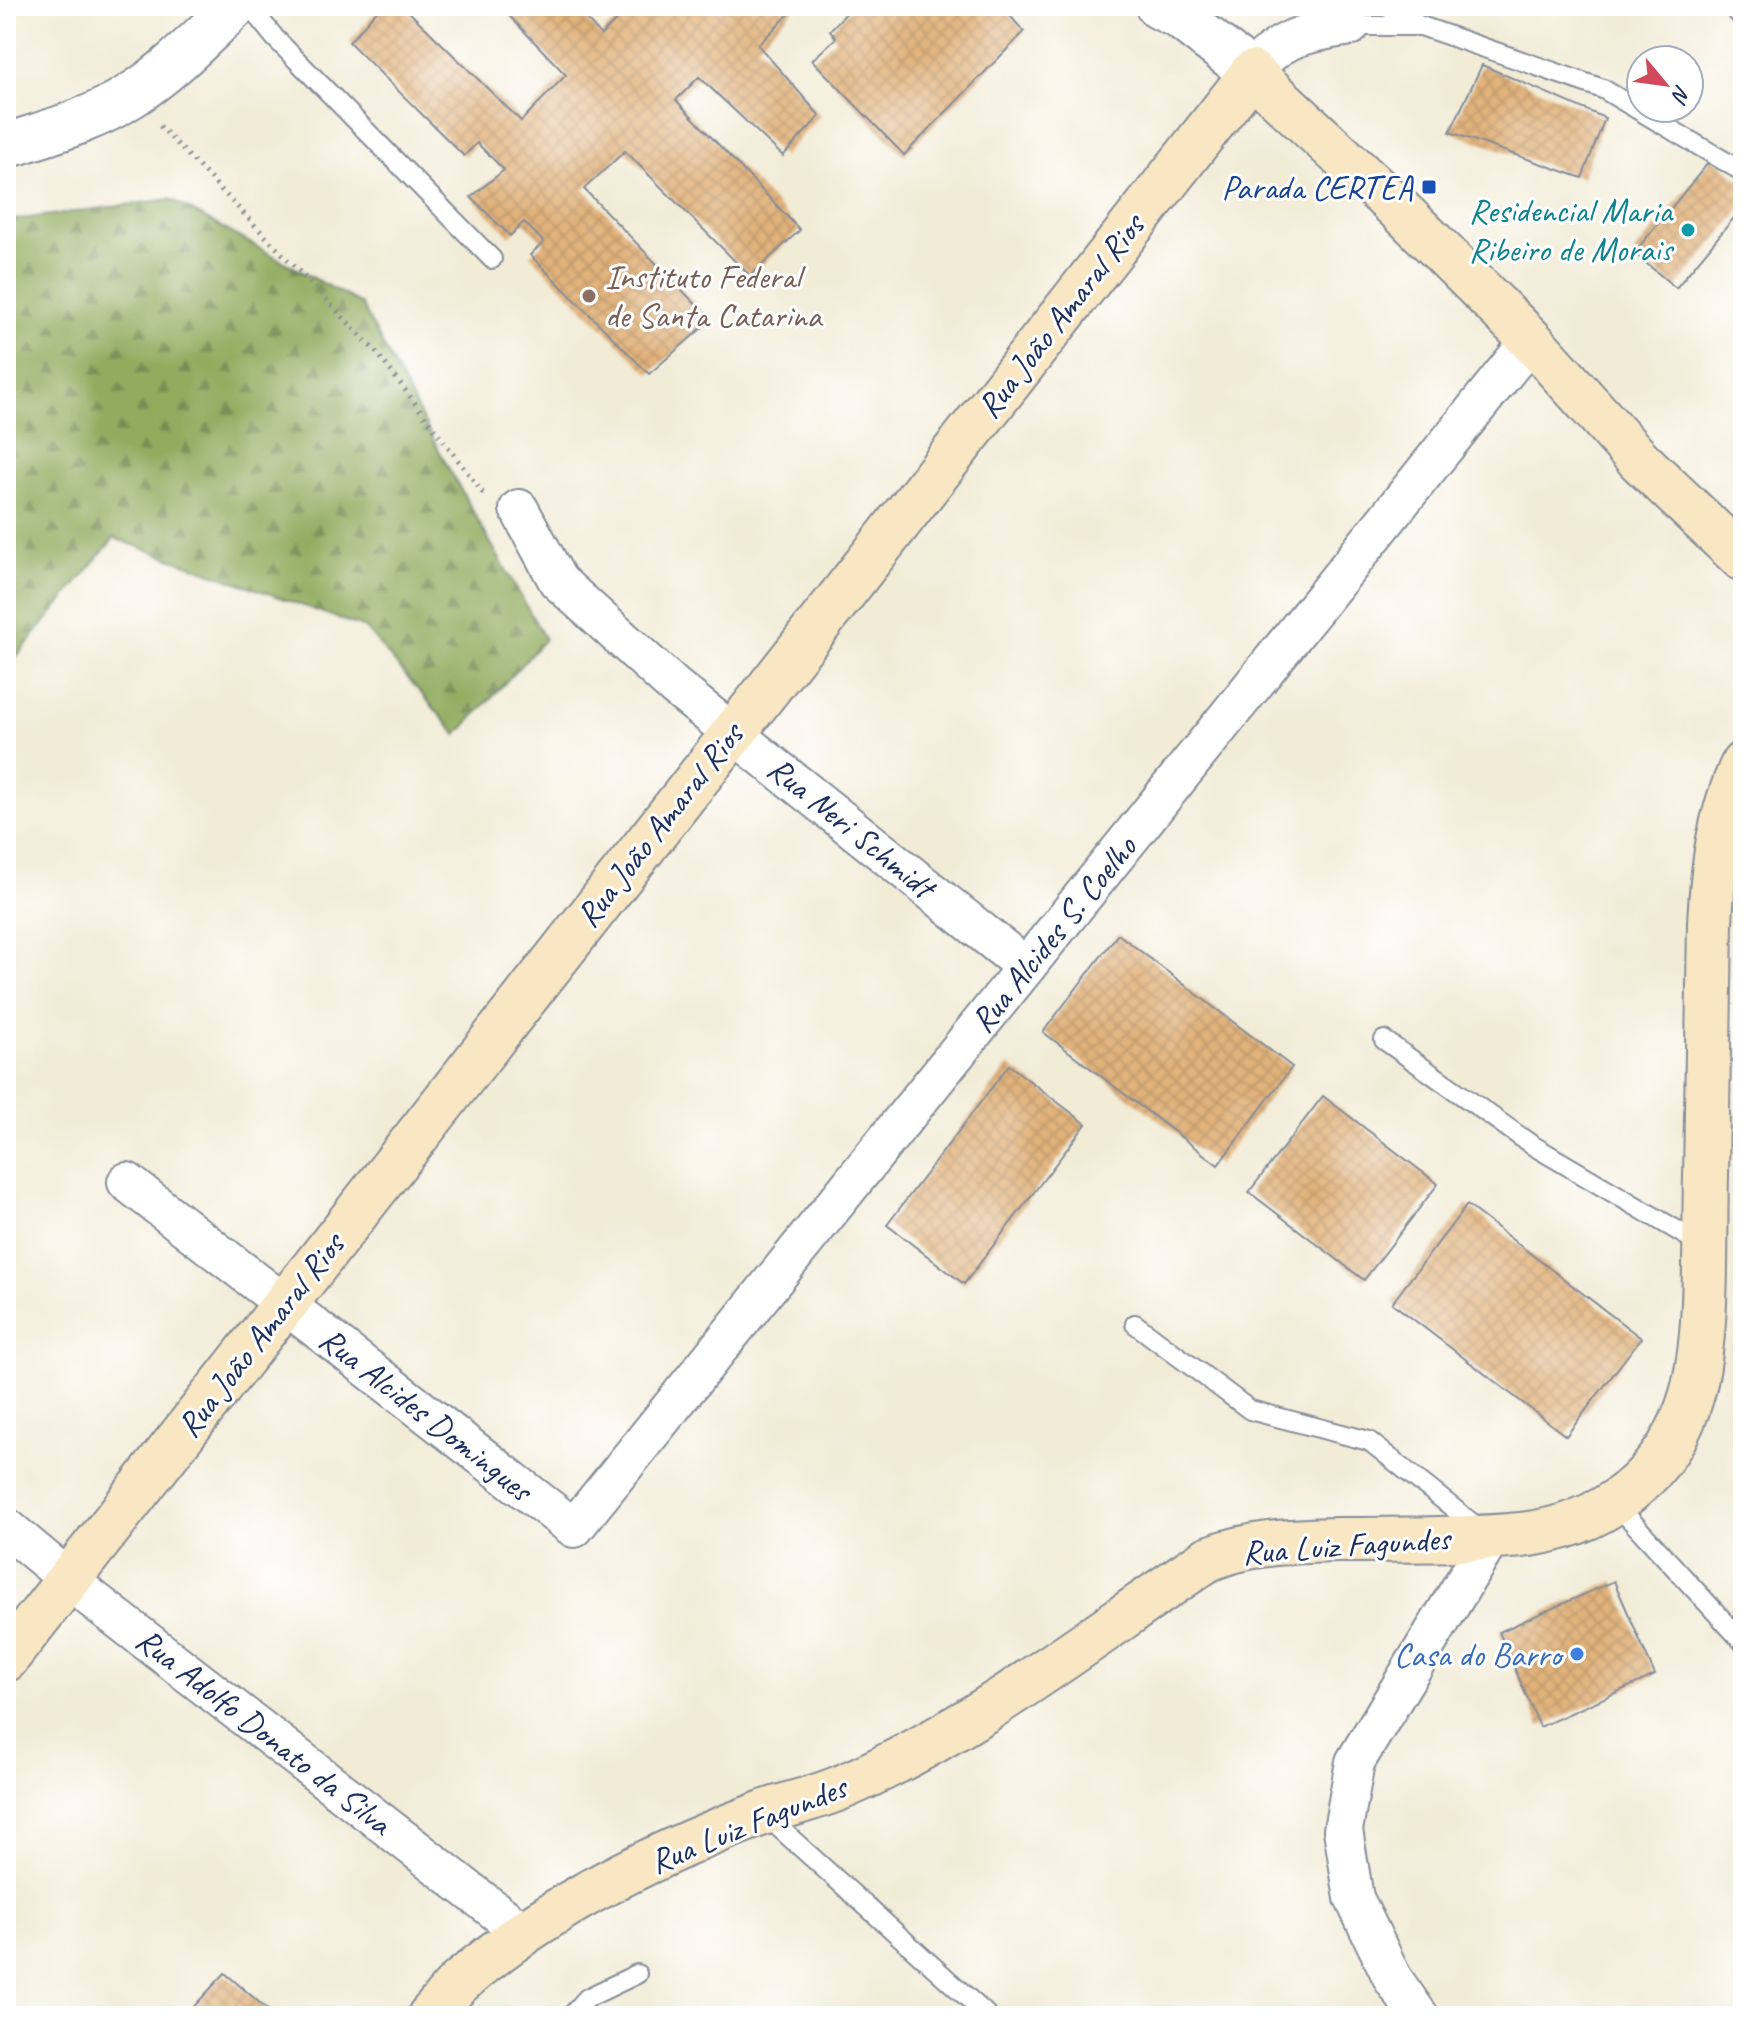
<svg xmlns="http://www.w3.org/2000/svg" width="1749" height="2022" font-family="Caveat,sans-serif">
	<defs>
		<pattern id="forest-firs" width="22" height="20" patternUnits="userSpaceOnUse" patternTransform="scale(2)"><rect width="22" height="20" fill="#92ac5f"/><path d="M5 1l3.5 6h-7zM16 11l3.5 6h-7z" fill="#768c52"/></pattern>
		<pattern id="building-cross-hatch" width="8" height="8" patternUnits="userSpaceOnUse" patternTransform="scale(2)"><rect width="8" height="8" fill="#e2b37b"/><path d="M0 0l8 8M0 8l8-8" fill="none" stroke="#c19a6d"/></pattern>
	</defs>
	<rect width="100%" height="100%" fill="#fff"/>
	<filter id="ink" filterUnits="userSpaceOnUse"><feTurbulence type="fractalNoise" baseFrequency=".0125" numOctaves="2"/><feDisplacementMap in="SourceGraphic" scale="16" xChannelSelector="R" yChannelSelector="G"/><feConvolveMatrix kernelMatrix="1 2 1 2 8 2 1 2 1" color-interpolation-filters="sRGB"/></filter>
	<filter id="wash" filterUnits="userSpaceOnUse"><feTurbulence type="fractalNoise" baseFrequency=".006" numOctaves="4" result="noise"/><feDisplacementMap in="SourceGraphic" scale="32" xChannelSelector="R" yChannelSelector="G"/><feGaussianBlur stdDeviation="1.8" result="paint"/><feColorMatrix in="noise" values="0 0 0 0 0 0 0 0 0 0 0 0 0 0 0 0 0 1.4 0 .05"/><feComposite in="paint" operator="in"/></filter>
	<g filter="url(#wash)">
		<rect width="100%" height="100%" fill="#f2ecd7"/>
		<path fill="url(#forest-firs)" stroke="#566e5e" stroke-width="2" d="M170,199L361,304L449,469L545,639L457,735L365,628L114,538L13,661L6,662V221Z"/>
		<g id="blocks">
			<g fill="url(#building-cross-hatch)">
				<path d="M381,6H403L521,121L566,75L500,6H574L601,35L629,8L627,6H797L758,45L820,116L783,156L699,77L676,100L800,230L750,276L625,151L584,189L711,320L649,374L530,255L544,242L524,222L510,236L471,197L504,170L477,143L464,156L349,42Z"/>
				<path d="M853,6H1002L1024,32L904,155L812,60L836,38L830,30Z"/>
				<path d="M1482,65L1605,118L1582,178L1450,132Z"/>
				<path d="M1713,157L1743,182V207L1676,288L1634,253Z"/>
				<path d="M1118,934L1292,1067L1218,1165L1043,1032Z"/>
				<path d="M1009,1065L1086,1124L964,1284L887,1225Z"/>
				<path d="M1323,1096L1438,1184L1364,1280L1249,1192Z"/>
				<path d="M1467,1205L1641,1338L1566,1436L1392,1303Z"/>
				<path d="M1614,1581L1655,1675L1540,1727L1499,1632Z"/>
				<path d="M225,1973L275,2016H185Z"/>
			</g>
		</g>
	</g>
	<g filter="url(#ink)">
		<use href="#blocks" fill-opacity="0" stroke="#868e9a" stroke-width="2"/>
		<g fill="none" stroke-linecap="round" stroke-linejoin="round">
			<g stroke="#868e9a" stroke-width="22">
				<g id="service">
					<path d="M249,6L275,38L492,259"/>
					<path d="M1385,6L1417,24"/>
					<path d="M1731,6L1743,18"/>
					<path d="M1350,26H1421L1603,89L1743,172"/>
					<path d="M1384,1040L1532,1145L1702,1245"/>
					<path d="M1135,1324L1250,1410L1369,1441L1482,1531"/>
					<path d="M1615,1503L1743,1642"/>
					<path d="M765,1815L988,2016"/>
					<path d="M571,2016L587,1998L637,1974"/>
				</g>
			</g>
			<g stroke="#868e9a" stroke-width="42">
				<g id="minor">
					<path d="M1252,73C1280,35 1306,34 1350,26"/>
					<path d="M519,509L558,581L675,687L1026,967"/>
					<path d="M127,1182L574,1528L1531,340"/>
					<path d="M6,1527L91,1598L524,1933"/>
					<path d="M1419,2016L1393,1979L1354,1898L1343,1830L1355,1762L1491,1538"/>
				</g>
			</g>
			<g stroke="#868e9a" stroke-width="48">
				<g id="tertiary">
					<path d="M1158,6L1180,17L1252,73"/>
					<path d="M6,146C49,132 94,120 132,95C170,71 202,37 235,6"/>
				</g>
			</g>
			<g stroke="#868e9a" stroke-width="48">
				<g id="secondary">
					<path d="M6,1659L1252,73L1407,217L1531,340L1639,460L1743,559"/>
					<path d="M430,2016C441,2004 450,1990 462,1980C549,1905 656,1853 763,1813C791,1803 822,1797 849,1784C975,1729 1093,1635 1208,1559C1250,1542 1294,1541 1339,1540C1399,1539 1461,1541 1521,1535C1603,1526 1669,1476 1692,1394C1709,1332 1704,1242 1706,1177C1707,1092 1708,1007 1710,922C1713,866 1719,816 1743,764"/>
				</g>
			</g>
			<path stroke="#868e9a" stroke-width="5" stroke-dasharray="2 6" stroke-linecap="butt" d="M160,126L378,354L482,492L487,494"/>
			<use href="#service" stroke="#fff" stroke-width="18"/>
			<use href="#minor" stroke="#fff" stroke-width="38"/>
			<use href="#tertiary" stroke="#fff" stroke-width="44"/>
			<use href="#secondary" stroke="#f9e7c3" stroke-width="44"/>
		</g>
	</g>
	<rect fill="#1a4fb4" stroke="#fff" stroke-width="3" x="1421" y="179" width="16" height="16" rx="4"/>
	<circle fill="#0f9aa8" stroke="#fff" stroke-width="3" cx="1688" cy="230" r="8"/>
	<circle fill="#8d6e63" stroke="#fff" stroke-width="3" cx="589" cy="296" r="8"/>
	<circle fill="#3f7fe0" stroke="#fff" stroke-width="3" cx="1577" cy="1654" r="8"/>
	<g text-anchor="middle" dominant-baseline="central" stroke-width="6" stroke-linejoin="round" paint-order="stroke">
		<g font-size="34" fill="#164399" stroke="#fff" text-anchor="end">
			<text x="1413" y="187">Parada CERTEA</text>
		</g>
		<g font-size="34" fill="#0d838f" stroke="#fff" text-anchor="end">
			<text x="1672" y="210">Residencial Maria<tspan x="1672" dy="39">Ribeiro de Morais</tspan></text>
		</g>
		<g font-size="34" fill="#785e54" stroke="#fff" text-anchor="start">
			<text x="605" y="276">Instituto Federal<tspan x="605" dy="39">de Santa Catarina</tspan></text>
		</g>
		<g font-size="34" fill="#1b2f5e" stroke="#fff">
			<text transform="translate(1060 316) rotate(-52)">Rua João Amaral Rios</text>
			<text transform="translate(659 825) rotate(-52)">Rua João Amaral Rios</text>
			<text transform="translate(851 827) rotate(39)">Rua Neri Schmidt</text>
			<text transform="translate(1053 934) rotate(-51)">Rua Alcides S. Coelho</text>
			<text transform="translate(260 1335) rotate(-52)">Rua João Amaral Rios</text>
			<text transform="translate(426 1414) rotate(38)">Rua Alcides Domingues</text>
			<text transform="translate(1346 1545) rotate(-4)">Rua Luiz Fagundes</text>
			<text transform="translate(264 1731) rotate(38)">Rua Adolfo Donato da Silva</text>
			<text transform="translate(748 1824) rotate(-22)">Rua Luiz Fagundes</text>
		</g>
		<g font-size="34" fill="#366cbe" stroke="#fff" text-anchor="end">
			<text x="1561" y="1654">Casa do Barro</text>
		</g>
	</g>
	<rect width="1749" height="2022" fill="none" stroke="#fff" stroke-width="32"/>
	<g transform="translate(1665 84) rotate(119)"><circle r="38" fill="#ffffff" stroke="#a4acbf" stroke-width="2"/>
	<path d="M0-6L14 30L0 20L-14 30Z" fill="#d1495b"/>
	<text y="-12" font-size="22" font-weight="bold" text-anchor="middle" fill="#1b2f5e">N</text>
	</g>
</svg>
